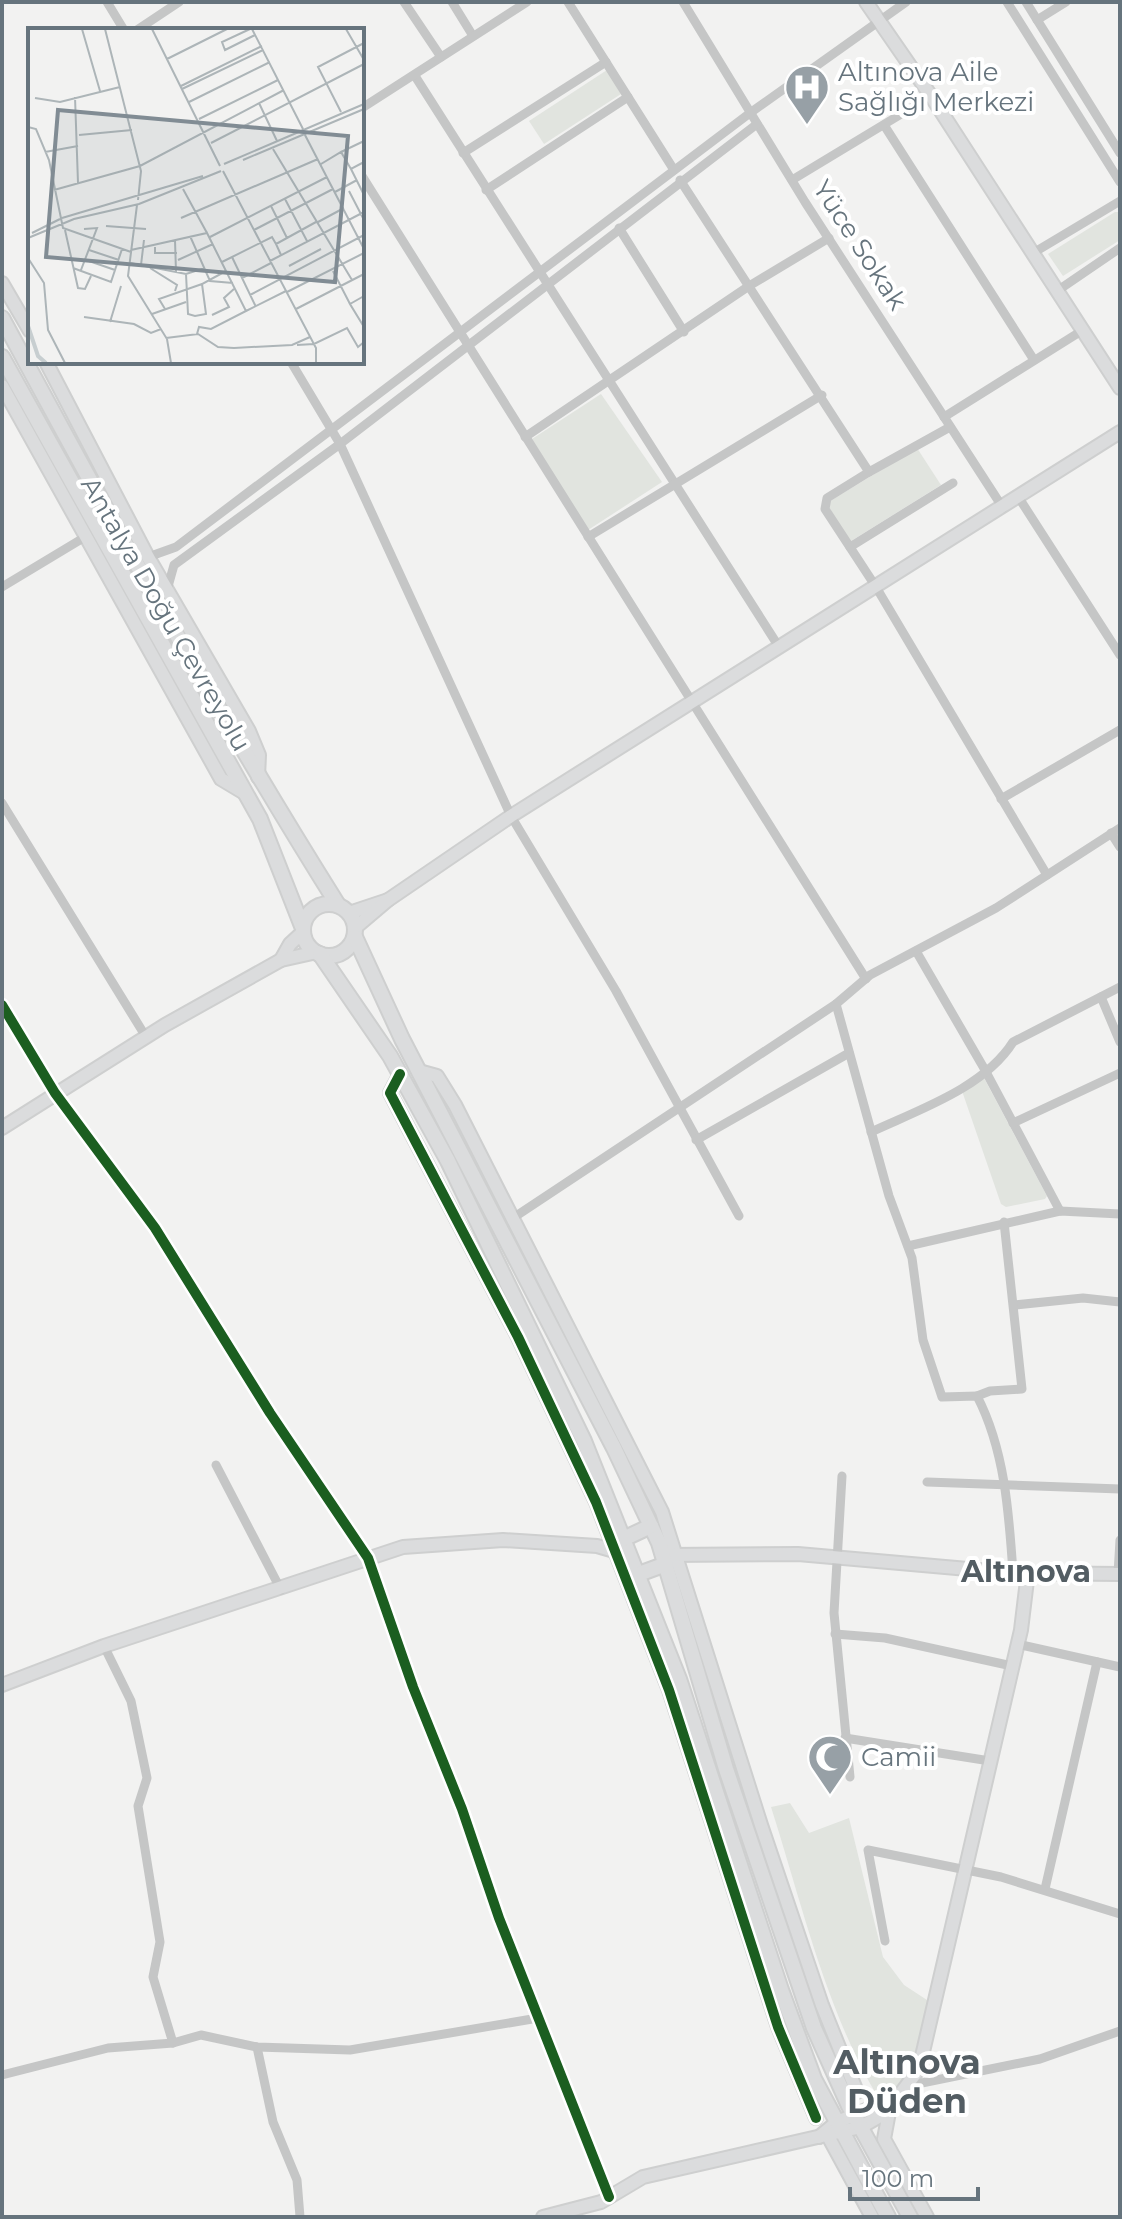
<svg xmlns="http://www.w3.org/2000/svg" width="1122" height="2219" font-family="Montserrat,sans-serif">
	<rect width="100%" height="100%" fill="#f2f2f1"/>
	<g fill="#e1e4df">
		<path d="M607,70L621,94L544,144L529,121Z"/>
		<path d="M1115,212H1120V240L1063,276L1048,254Z"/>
		<path d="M601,394L662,482L588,530L532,439Z"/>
		<path d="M917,448L941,485L851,541L847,540L827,503Z"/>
		<path d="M984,1078L1047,1196L1045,1199L1006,1207L1001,1204L962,1091Z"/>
		<path d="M790,1803L809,1833L849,1818L883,1957L904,1985L927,2000C927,2035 919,2088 879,2099C826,2011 802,1904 771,1807Z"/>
	</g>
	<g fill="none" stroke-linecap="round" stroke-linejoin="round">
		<g stroke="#cecfcf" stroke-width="16">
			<g id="secondary">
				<path d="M866,2L931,96L1120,388"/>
				<path d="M2,283L30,331"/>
				<path d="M46,362L148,557L249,731L259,755L258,777"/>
				<path d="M2,386L221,779L246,794"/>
				<path d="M349,913L388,900"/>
				<path d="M355,928L388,900L511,816L1120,432"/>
				<path d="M281,960L290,944L303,932"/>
				<path d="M419,1071L437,1076L455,1105L662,1512L761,1825L822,2005L857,2092"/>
				<path d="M400,1074L390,1093L518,1337L596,1502L669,1690L778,2027L816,2118"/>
				<path d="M2,1128L165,1025L281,960L317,952"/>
				<path d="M668,1555L798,1554L1013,1573L1120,1574"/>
				<path d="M2,1685L104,1646L403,1547L503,1540L597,1546L621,1553"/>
				<path d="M889,2112L884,2139L927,2217"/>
				<path d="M828,2136L872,2217"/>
				<path d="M819,2137L837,2122L898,2097"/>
				<path d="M543,2217L601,2202L643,2177L861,2127L897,2106L898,2097L919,2069L1021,1630L1028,1572"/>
			</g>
		</g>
		<g stroke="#cecfcf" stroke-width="18">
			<g id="primary">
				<path d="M2,318C109,517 218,714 338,905"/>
				<path d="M2,357L260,819L302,926"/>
				<circle cx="329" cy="930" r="26"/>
				<path d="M355,937L402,1039L614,1448L659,1543L726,1769L814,2028L849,2106L910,2217"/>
				<path d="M320,954L390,1056L448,1161L584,1441L679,1679L781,1990L814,2079L888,2217"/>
				<path d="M621,1540L651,1526"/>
				<path d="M636,1575L666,1564"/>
			</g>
		</g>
		<g stroke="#c5c6c6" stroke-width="9">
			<path d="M107,2L124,30"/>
			<path d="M404,2L441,57"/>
			<path d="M452,2L473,36"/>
			<path d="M568,2L674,170"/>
			<path d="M683,2L805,202L1003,508"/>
			<path d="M1007,2L1120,182"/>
			<path d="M1026,2L1120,153"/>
			<path d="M1037,20L1066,2"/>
			<path d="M137,30L179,2"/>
			<path d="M415,76L779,647"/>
			<path d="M362,108L527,2"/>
			<path d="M884,125L1034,360"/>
			<path d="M463,153L606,62"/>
			<path d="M362,176L866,979"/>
			<path d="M680,180L869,472L950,427"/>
			<path d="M792,180L931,96"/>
			<path d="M486,190L628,97"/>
			<path d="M619,228L684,332"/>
			<path d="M1033,253L1120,201"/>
			<path d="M1057,291L1120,248"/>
			<path d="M291,362L340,444L511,816L616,991L739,1216"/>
			<path d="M944,417L1083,330"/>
			<path d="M525,437L749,286L829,238"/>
			<path d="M869,472L827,498L825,509L876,587L1047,875"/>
			<path d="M1019,498L1120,655"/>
			<path d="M588,537L822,395"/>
			<path d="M850,547L953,483"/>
			<path d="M148,557L176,547L750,113L906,2"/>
			<path d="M2,587L85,537"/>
			<path d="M167,590L174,565L340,444L757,124"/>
			<path d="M1001,799L1120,730"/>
			<path d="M2,803L146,1037"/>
			<path d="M1111,833L1120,847"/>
			<path d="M916,951L985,1070L1060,1211"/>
			<path d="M1101,997L1120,1042"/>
			<path d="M2,1005L55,1093L155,1228L270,1413L368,1558L413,1687L462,1809L499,1918L609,2197"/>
			<path d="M1013,1123L1120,1073"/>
			<path d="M871,1132C918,1110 984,1088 1013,1042L1120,987"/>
			<path d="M696,1140L849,1053"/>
			<path d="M513,1218L836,1004"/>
			<path d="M908,1246L1060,1211L1120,1214"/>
			<path d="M1015,1305L1083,1298L1120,1302"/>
			<path d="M977,1396L990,1391L1022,1389L1004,1222"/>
			<path d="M216,1465L281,1590"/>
			<path d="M842,1476L834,1613L850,1777"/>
			<path d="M927,1482L1120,1489"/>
			<path d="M1013,1573C1009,1514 1005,1450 977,1396L942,1397L923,1340L912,1258L889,1196L836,1004L870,975L996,908L1120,828"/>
			<path d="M1118,1574L1120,1540"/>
			<path d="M835,1634L885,1638L1012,1666"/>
			<path d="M1017,1644L1120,1667"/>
			<path d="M104,1646L131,1701L147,1778L138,1806L160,1942L153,1977L173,2043"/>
			<path d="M845,1738L990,1761"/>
			<path d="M1045,1889L1097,1662"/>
			<path d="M885,1941L868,1850L1001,1877L1120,1914"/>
			<path d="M257,2047L273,2122L297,2180L300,2217"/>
			<path d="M2,2075L108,2048L173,2043L201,2035L257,2047L350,2050L538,2018"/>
			<path d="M907,2086L1040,2059L1120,2031"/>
		</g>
		<use href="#secondary" stroke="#dbdcdd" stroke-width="12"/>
		<use href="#primary" stroke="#dbdcdd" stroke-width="14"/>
		<g stroke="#fff" stroke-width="15">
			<g id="cycleway">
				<path d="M2,1005L55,1093L155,1228L270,1413L368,1558L413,1687L462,1809L499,1918L609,2197"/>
				<path d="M400,1074L390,1093L518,1337L596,1502L669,1690L778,2027L816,2118"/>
			</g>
		</g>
		<use href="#cycleway" stroke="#1b5e20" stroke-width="10"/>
	</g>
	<defs>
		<g id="hospital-pin" transform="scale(2.3)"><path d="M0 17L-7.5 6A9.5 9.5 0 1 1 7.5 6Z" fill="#97a0a6" stroke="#fff"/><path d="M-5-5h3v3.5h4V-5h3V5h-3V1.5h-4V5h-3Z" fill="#fff"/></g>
		<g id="mosque-pin" transform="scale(2.3)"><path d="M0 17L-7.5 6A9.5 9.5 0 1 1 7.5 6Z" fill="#97a0a6" stroke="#fff"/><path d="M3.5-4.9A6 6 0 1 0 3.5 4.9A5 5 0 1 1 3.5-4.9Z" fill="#fff"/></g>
	</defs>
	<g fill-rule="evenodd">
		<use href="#hospital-pin" x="807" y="87"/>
		<use href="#mosque-pin" x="830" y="1757"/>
	</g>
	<g text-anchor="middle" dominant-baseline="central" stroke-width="8" stroke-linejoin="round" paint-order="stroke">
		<g font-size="26" fill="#66747d" stroke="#fff" text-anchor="start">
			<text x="838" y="72">Altınova Aile<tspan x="838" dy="30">Sağlığı Merkezi</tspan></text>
			<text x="861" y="1757">Camii</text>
		</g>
		<g font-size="26" fill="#66747d" stroke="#fff">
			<text transform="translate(860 245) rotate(57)">Yüce Sokak</text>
			<text transform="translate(166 614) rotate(60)">Antalya Doğu Çevreyolu</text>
		</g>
		<g font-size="30" font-weight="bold" fill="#535d63" stroke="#fff">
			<text x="1026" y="1571">Altınova</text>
		</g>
		<g font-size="34" font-weight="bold" fill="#535d63" stroke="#fff">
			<text x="907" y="2062">Altınova<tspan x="907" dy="39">Düden</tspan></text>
		</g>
	</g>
	<g transform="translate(28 28)">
		<rect width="336" height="336" fill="#f2f2f1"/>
		<path fill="none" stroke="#c7ced0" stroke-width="4" d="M0,298L10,328L18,335"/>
		<path fill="none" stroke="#adb5b8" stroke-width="2" d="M54,1L72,63M77,1L113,143L110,172M124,1L192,138M222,1L194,14L197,22L227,7M224,1L275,101M318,1L336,32M139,31L199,1M153,58L234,18M154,61L235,22M47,69L50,155M7,70L32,74L92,59M161,74L242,34M231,75L249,113M313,84L290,39L336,15M171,91L250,52M0,99L8,101L21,132L35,200L103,224M51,107L104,102M277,107L336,221M183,115L336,36M245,121L324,252M17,124L50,118M313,124L336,113M215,132L336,81M196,136L336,76M293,136L313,124L323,141L336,134M323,141L336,167M195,143L288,320V335M155,161L179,205M26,162L112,138L256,62M321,163L336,192M307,164L329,152M257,171L279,213M109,177L100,248L139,311L143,335M243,178L259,210M34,190L175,148M153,190L290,131M290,194L316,180M78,198L118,201M37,202L50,260L57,261L63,248M226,202L305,161M4,205L32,191M162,208L182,253L205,255M182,209L299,149M0,210L46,191L111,176L193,143M147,212L148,244M127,219V225H149M61,222L91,232M103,222L179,205L218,283L183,301L171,299L169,306M253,227L248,216L288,194M204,229L228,279M0,230L16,255L20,302L37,335M58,232L87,242M150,232L185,216M242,233L336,184M194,234L244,209L248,216M102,235L158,246L177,240M113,237L116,212M261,238L293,221M45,240L83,254L94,221M122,240L149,257L147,263M53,242L69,200L56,201M305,243L322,276M158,246L160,286L167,288L178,286L174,256L198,243M214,250L243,235M259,264L336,225M222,267L336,207M336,268L322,276L336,299M137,281L131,271L174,256M268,281L336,246M218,283L258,263M124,286L158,274M184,287L201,279L196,270L207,260M56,289L106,296L123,305L133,301M82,294L93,258M138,310L170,306L190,319L206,320L264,317L282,309M269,317L286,316L319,300L330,319L336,314"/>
		<path fill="#818c94" fill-opacity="0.15" stroke="#818c94" stroke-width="4" d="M30,82L320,108L307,254L18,229Z"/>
		<rect width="336" height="336" fill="none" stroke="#66747d" stroke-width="4"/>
	</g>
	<rect width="1122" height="2219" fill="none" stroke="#66747d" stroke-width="8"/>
	<path d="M850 2187v12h128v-12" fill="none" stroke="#66747d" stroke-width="4"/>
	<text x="862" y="2187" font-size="24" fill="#66747d" stroke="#ffffff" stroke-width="6" paint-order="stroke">100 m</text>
</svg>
